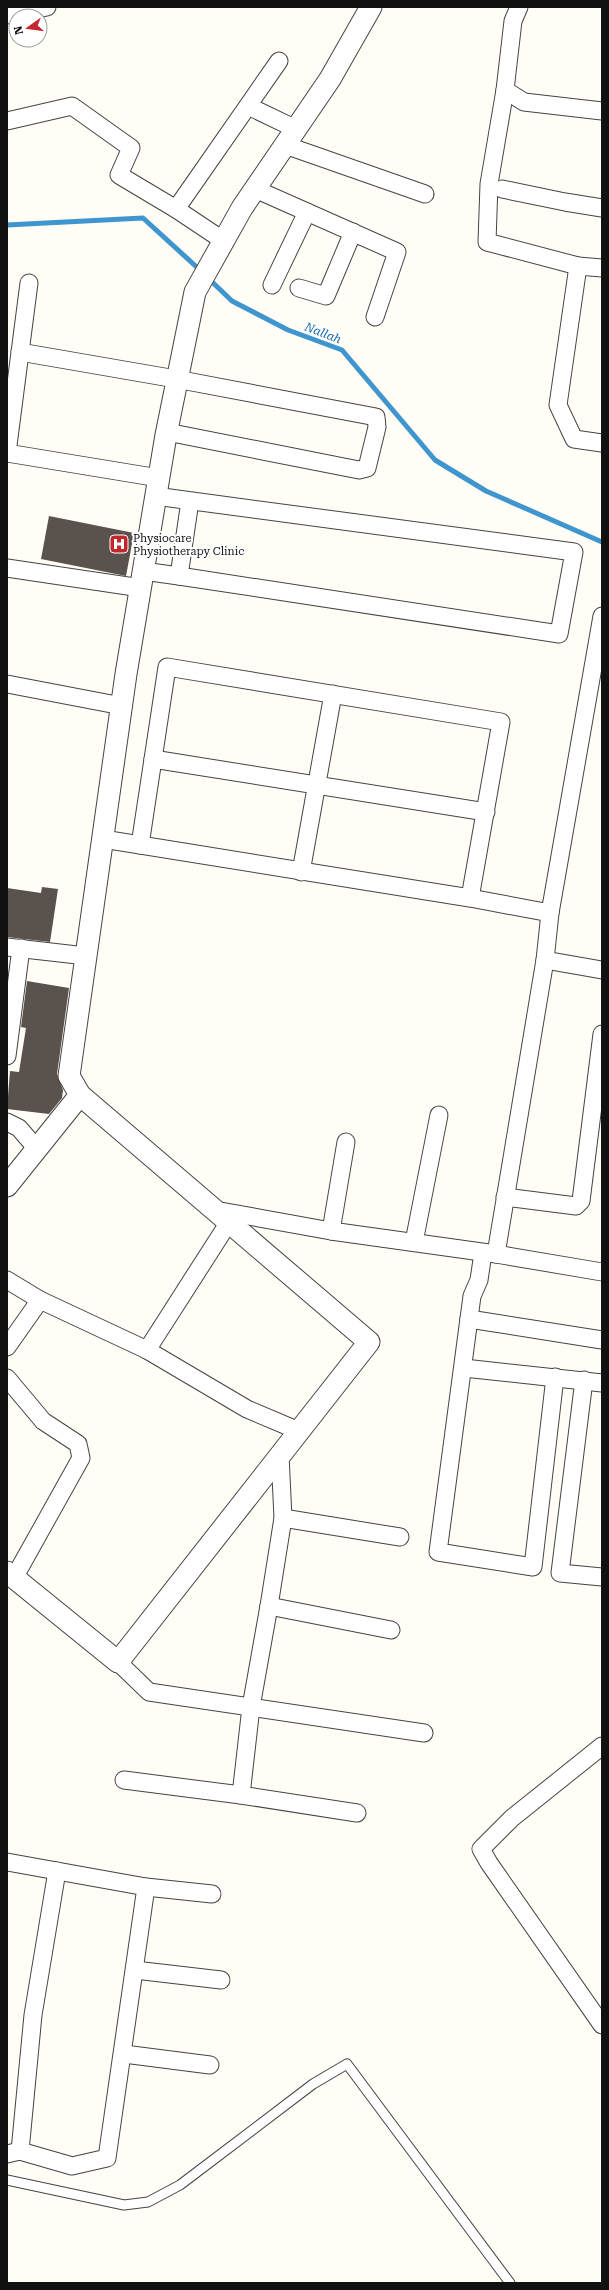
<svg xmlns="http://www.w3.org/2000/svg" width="609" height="2290" font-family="'Roboto Serif',serif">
	<rect width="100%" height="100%" fill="#fffdf5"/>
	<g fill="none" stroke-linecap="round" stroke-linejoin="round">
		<g stroke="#3f96cf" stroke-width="5">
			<path d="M7,225L143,218L201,271"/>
			<path d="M208,278L232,301L288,330L342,350L435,460L486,491L602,542"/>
		</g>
	</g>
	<g fill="#5a524d">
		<path d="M49,516L134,533L126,576L41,559Z"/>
		<path d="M42,887L58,889L50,942L7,937V888L41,893Z"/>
		<path d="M27,981L69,988L57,1074L63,1090L62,1098L49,1114L7,1109L10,1071L19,1072L26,1028L21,1027Z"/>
	</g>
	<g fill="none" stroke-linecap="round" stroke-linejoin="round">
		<g stroke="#444" stroke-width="11">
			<path id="service" d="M7,2180L124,2205L148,2202L180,2185L313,2084L347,2064L510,2283"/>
		</g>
		<g stroke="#444" stroke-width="19">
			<g id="minor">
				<path d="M519,7L513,21L505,90L524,102L602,111"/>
				<path d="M7,15L47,7"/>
				<path d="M505,90L489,184L487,242L578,266"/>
				<path d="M248,106L296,129"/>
				<path d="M7,121L72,106L131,148L119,175L176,209L279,61"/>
				<path d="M285,145L425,194"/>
				<path d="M255,189L397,252L375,317"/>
				<path d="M502,189L565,202L602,208"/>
				<path d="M176,209L224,241"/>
				<path d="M602,268L578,266L558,405L574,439L602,443"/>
				<path d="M272,285L307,212"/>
				<path d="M299,288L326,296L353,232"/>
				<path d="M20,352L176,379L376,417L377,427L367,468L359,470L167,432"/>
				<path d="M7,453L29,283"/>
				<path d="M7,453L159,478"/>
				<path d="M155,496L574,552L559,634L179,576L190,501"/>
				<path d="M7,568L141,588"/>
				<path d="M143,571L179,576"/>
				<path d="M7,684L122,706"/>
				<path d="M153,759L486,812"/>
				<path d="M103,839L470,898L550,913"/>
				<path d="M140,845L167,667L501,722L470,898"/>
				<path d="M301,872L333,694"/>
				<path d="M7,947L86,956"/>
				<path d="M545,960L602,970"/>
				<path d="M7,1056L21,948"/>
				<path d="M7,1122L19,1128L37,1149"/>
				<path d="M505,1197L576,1206L581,1201L602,1034"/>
				<path d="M215,1210L331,1231L496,1254L545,960L550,913L602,616"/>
				<path d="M331,1231L346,1142"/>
				<path d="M414,1242L439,1115"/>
				<path d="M483,1253L479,1280L472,1296L438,1552L533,1567L555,1377"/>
				<path d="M496,1254L602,1272"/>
				<path d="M7,1280L40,1300"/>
				<path d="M469,1319L602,1340"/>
				<path d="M7,1347L40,1300L147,1350L247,1409L299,1431"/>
				<path d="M147,1350L229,1222"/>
				<path d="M464,1368L602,1383"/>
				<path d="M7,1378L43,1421L78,1444L81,1458L14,1578"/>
				<path d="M584,1380L560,1573L602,1577"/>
				<path d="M283,1518L400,1537"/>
				<path d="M269,1606L283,1518L280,1455"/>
				<path d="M118,1662L149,1692L424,1733"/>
				<path d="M602,1746L512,1818L481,1849L489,1863L602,2025"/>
				<path d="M124,1780L241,1795"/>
				<path d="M357,1813L241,1795L251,1707L269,1606L391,1630"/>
				<path d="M7,1862L146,1887L107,2158L72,2166L20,2151L7,2154"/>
				<path d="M146,1887L212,1894"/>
				<path d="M135,1970L221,1980"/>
				<path d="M124,2054L210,2065"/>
				<path d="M20,2151L33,2015L57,1871"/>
			</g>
		</g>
		<g stroke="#444" stroke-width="23">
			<g id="tertiary">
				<path d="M7,1186L80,1095"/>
				<path d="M7,1572L118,1662L369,1342L80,1095L69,1076L126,674L166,435L195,292L242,208L330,79L371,7"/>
			</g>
		</g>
		<use href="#service" stroke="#fff" stroke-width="9"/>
		<use href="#minor" stroke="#fff" stroke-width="17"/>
		<use href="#tertiary" stroke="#fff" stroke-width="21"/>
	</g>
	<defs>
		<g id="hospital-square" transform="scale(1)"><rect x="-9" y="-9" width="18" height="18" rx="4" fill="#c4262e" stroke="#fff"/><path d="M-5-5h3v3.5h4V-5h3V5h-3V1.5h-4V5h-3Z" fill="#fff"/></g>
	</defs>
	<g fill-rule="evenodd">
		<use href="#hospital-square" x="119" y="544"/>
	</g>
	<g text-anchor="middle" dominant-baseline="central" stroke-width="4" stroke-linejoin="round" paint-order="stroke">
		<g font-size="11" fill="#111" stroke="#fff" text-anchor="start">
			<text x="133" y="538">Physiocare<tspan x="133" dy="13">Physiotherapy Clinic</tspan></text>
		</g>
		<g font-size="12" font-style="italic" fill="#1768a6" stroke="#fff">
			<text transform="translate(323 333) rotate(21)">Nallah</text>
		</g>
	</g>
	<rect width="609" height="2290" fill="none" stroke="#111111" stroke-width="16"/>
	<g transform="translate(28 28) rotate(256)"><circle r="19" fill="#ffffff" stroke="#a0a0a0"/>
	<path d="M0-3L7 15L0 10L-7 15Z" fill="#c4262e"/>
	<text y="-6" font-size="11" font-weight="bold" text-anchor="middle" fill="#111111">N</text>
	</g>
</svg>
